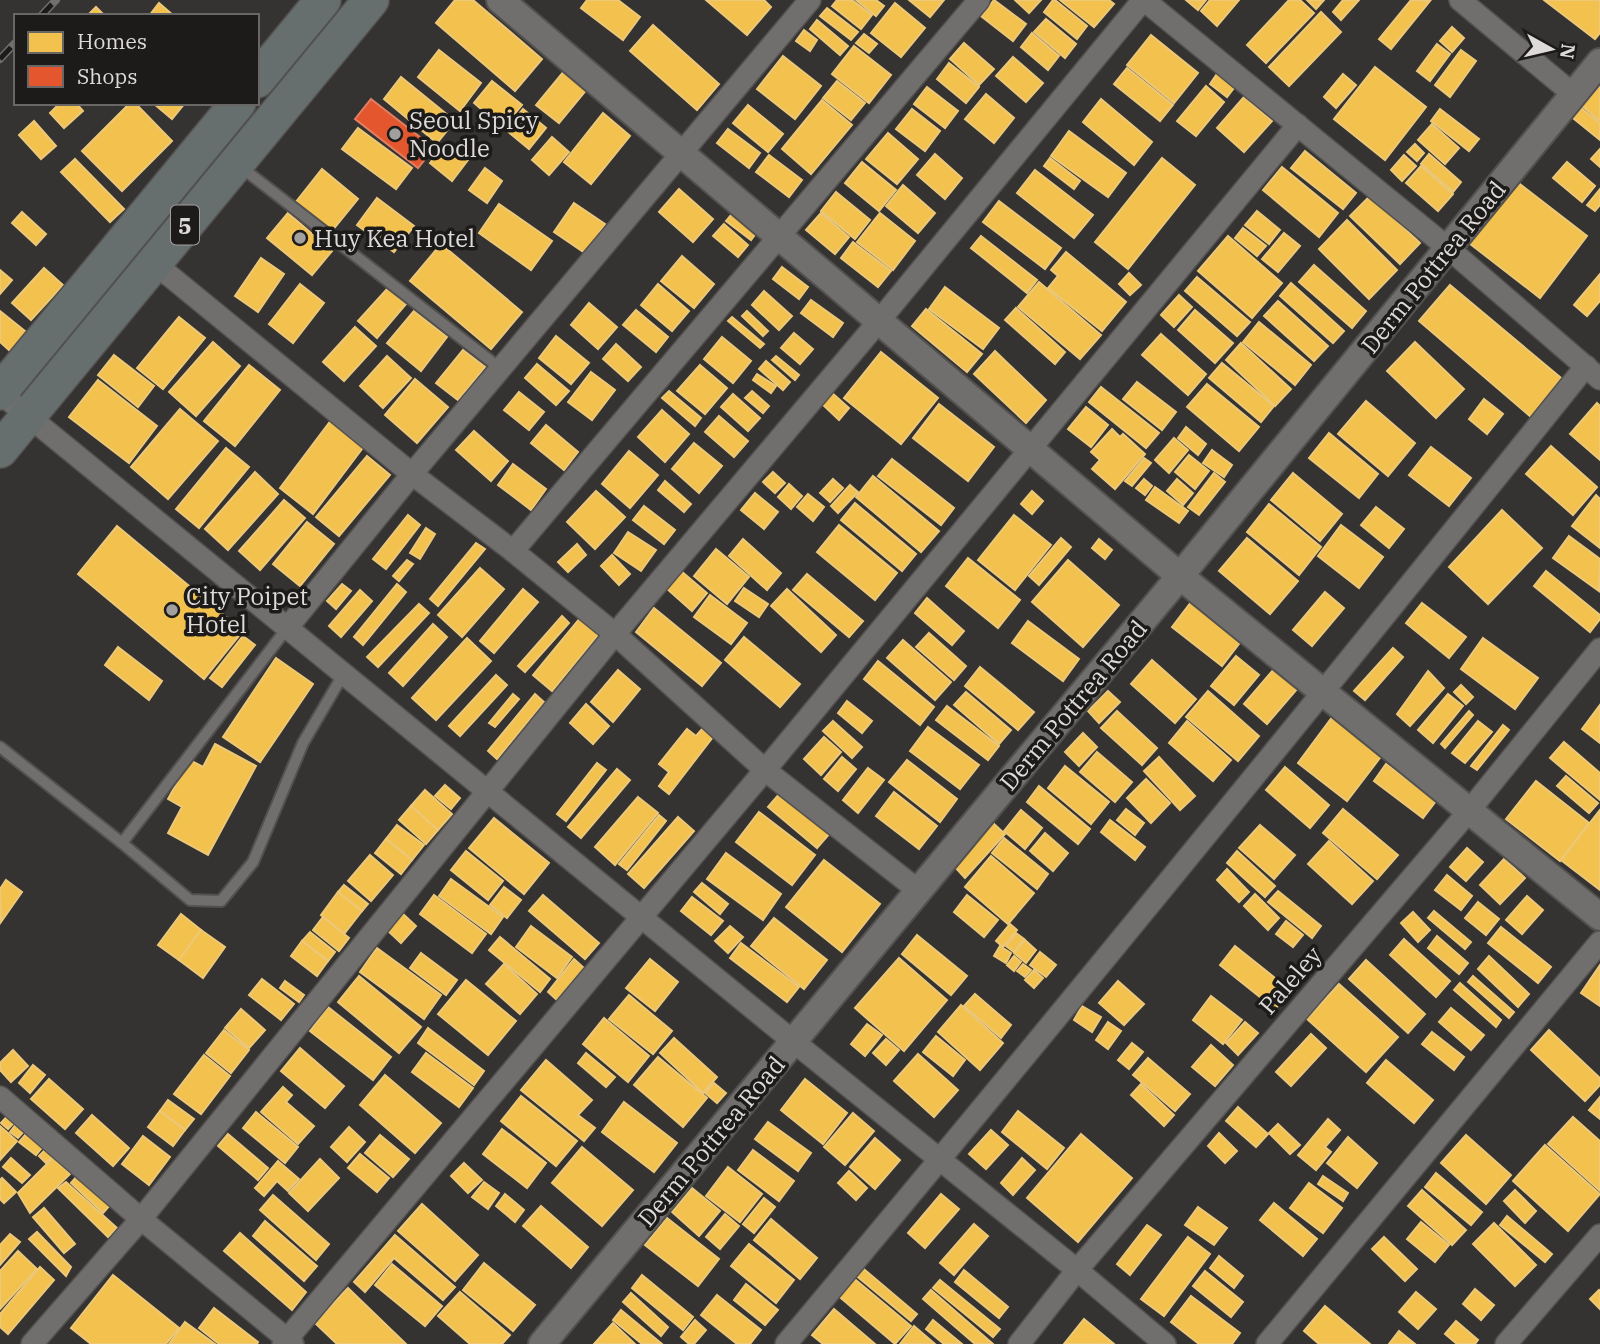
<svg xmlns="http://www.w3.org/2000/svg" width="1600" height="1344" font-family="'IBM Plex Serif',serif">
	<rect width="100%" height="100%" fill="#353331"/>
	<g fill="#f2c14e" stroke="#ecc878" stroke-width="2">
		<path d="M455,0H473L542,59L515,91L436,23Z"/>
		<path d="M587,0H618L640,17L623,40L581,8Z"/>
		<path d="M706,0H764L771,7L747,35Z"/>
		<path d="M837,0H852L872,15L861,29L832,6Z"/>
		<path d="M856,0H876L884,6L876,16Z"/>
		<path d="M909,0H944L930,17Z"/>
		<path d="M994,0L1026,24L1013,41L981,16Z"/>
		<path d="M1015,0H1041L1029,13Z"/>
		<path d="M1053,0H1055L1087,26L1077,39L1044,12Z"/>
		<path d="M1060,0H1109L1114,4L1094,27Z"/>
		<path d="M1186,0H1206L1198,10Z"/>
		<path d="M1210,0H1239L1217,26L1201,11Z"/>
		<path d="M1289,0H1300L1314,13L1266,63L1247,45Z"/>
		<path d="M1307,0H1324L1316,9Z"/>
		<path d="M1343,0H1359L1341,20L1333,12Z"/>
		<path d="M1411,0L1430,1L1391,49L1379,39Z"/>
		<path d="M1544,0H1600V33L1595,39Z"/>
		<path d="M159,3L174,16H149Z"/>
		<path d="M895,3L925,28L901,57L871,33Z"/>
		<path d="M96,7L105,16H87Z"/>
		<path d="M827,8L858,32L851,40L820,16Z"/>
		<path d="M1321,12L1341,32L1289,86L1269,67Z"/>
		<path d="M1046,19L1076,44L1065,58L1034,32Z"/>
		<path d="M817,20L848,46L840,55L810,29Z"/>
		<path d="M653,25L719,84L697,110L630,51Z"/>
		<path d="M1452,27L1464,38L1452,52L1440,41Z"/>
		<path d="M804,30L817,40L810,51L796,41Z"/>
		<path d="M1032,33L1059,56L1048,70L1021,47Z"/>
		<path d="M864,34L877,44L869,53L856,43Z"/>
		<path d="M1151,35L1198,73L1174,103L1127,65Z"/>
		<path d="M964,43L994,69L979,85L950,59Z"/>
		<path d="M1437,44L1450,54L1430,81L1417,71Z"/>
		<path d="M854,46L891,75L869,103L832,74Z"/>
		<path d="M439,50L481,83L460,111L418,77Z"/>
		<path d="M1461,50L1476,61L1450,97L1435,85Z"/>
		<path d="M783,56L821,86L795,119L757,89Z"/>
		<path d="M1013,57L1043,83L1026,102L996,76Z"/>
		<path d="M949,63L979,87L966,103L937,79Z"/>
		<path d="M1375,67L1426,107L1385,160L1334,119Z"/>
		<path d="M1127,68L1173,105L1160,121L1114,84Z"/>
		<path d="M565,70L588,88L559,123L536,105Z"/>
		<path d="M1219,71L1237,84L1227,97L1210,84Z"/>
		<path d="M1343,74L1356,85L1336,108L1324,97Z"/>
		<path d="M401,77L455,121L437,143L384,99Z"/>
		<path d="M492,81L522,105L503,128L474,103Z"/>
		<path d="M837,81L865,103L851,120L823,98Z"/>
		<path d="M1600,83V121L1582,106Z"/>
		<path d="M1206,86L1224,102L1196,136L1177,121Z"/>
		<path d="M927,87L958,111L945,128L914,104Z"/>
		<path d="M986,94L1014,118L994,143L965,119Z"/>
		<path d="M1244,97L1272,121L1244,152L1217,128Z"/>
		<path d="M1101,99L1152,142L1134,165L1083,122Z"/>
		<path d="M822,100L852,125L811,174L782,149Z"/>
		<path d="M60,103H76L83,111L64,128L50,113Z"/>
		<path d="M130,103H135L172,141L122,191L82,151Z"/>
		<path d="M153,103H185L172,119Z"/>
		<path d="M748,105L783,134L768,152L733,123Z"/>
		<path d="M1581,108L1600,123V140L1573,118Z"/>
		<path d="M523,109L546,128L529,149L506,130Z"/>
		<path d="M912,109L940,131L925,151L896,129Z"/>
		<path d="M1440,109L1479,139L1469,151L1431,121Z"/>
		<path d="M603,113L630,136L591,184L564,162Z"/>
		<path d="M34,121L56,146L41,159L19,135Z"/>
		<path d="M1432,124L1459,148L1445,164L1418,140Z"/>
		<path d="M358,128L412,168L396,189L342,149Z"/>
		<path d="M728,129L760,153L749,168L717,143Z"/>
		<path d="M1069,131L1126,173L1108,197L1051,156Z"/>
		<path d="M888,133L918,159L897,184L866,159Z"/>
		<path d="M552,137L569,152L549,175L532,160Z"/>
		<path d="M445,143L468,160L452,181L430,163Z"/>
		<path d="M1415,144L1424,153L1417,161L1407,152Z"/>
		<path d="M1600,149V167L1591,159Z"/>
		<path d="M1305,151L1356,193L1343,209L1291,168Z"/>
		<path d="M935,154L962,178L945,199L917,175Z"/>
		<path d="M1429,154L1461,182L1453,192L1421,164Z"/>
		<path d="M769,155L802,180L789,197L756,172Z"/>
		<path d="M1404,155L1416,166L1402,181L1391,170Z"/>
		<path d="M1050,158L1080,181L1074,189L1044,166Z"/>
		<path d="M1162,158L1195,185L1128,269L1095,242Z"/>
		<path d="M75,159L124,209L110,222L61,172Z"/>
		<path d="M862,162L896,190L879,211L845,183Z"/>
		<path d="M1567,162L1595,186L1582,202L1553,178Z"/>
		<path d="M1421,166L1453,194L1438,211L1406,183Z"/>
		<path d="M1282,167L1338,213L1319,237L1263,190Z"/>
		<path d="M485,168L502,181L487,203L469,190Z"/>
		<path d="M322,169L358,199L331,232L295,203Z"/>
		<path d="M1035,170L1093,215L1074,238L1017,193Z"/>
		<path d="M1516,181L1587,236L1540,298L1469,243Z"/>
		<path d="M903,185L935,213L918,233L886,206Z"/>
		<path d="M679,189L713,219L693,242L659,212Z"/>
		<path d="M1600,189V205L1595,211L1587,205Z"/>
		<path d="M836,192L870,220L855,239L821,211Z"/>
		<path d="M1370,196L1420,243L1400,264L1350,216Z"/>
		<path d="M377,198L414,226L394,252L357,225Z"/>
		<path d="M999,201L1061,248L1045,269L983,222Z"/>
		<path d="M574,203L605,224L585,253L554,232Z"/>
		<path d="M499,204L552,241L531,270L479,233Z"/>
		<path d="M736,209L760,228L751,240L726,221Z"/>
		<path d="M1257,211L1280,230L1269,244L1245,225Z"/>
		<path d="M22,212L46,234L36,245L12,223Z"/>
		<path d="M288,213L332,251L312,275L267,238Z"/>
		<path d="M821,213L849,237L835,254L806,230Z"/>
		<path d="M880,213L915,241L893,270L857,242Z"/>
		<path d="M1347,220L1397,270L1369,299L1319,249Z"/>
		<path d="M724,224L748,245L738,257L713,236Z"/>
		<path d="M1243,228L1266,246L1257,256L1235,238Z"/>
		<path d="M1284,233L1300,246L1278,272L1262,259Z"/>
		<path d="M981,236L1037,280L1027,293L971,248Z"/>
		<path d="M1228,236L1282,283L1252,318L1198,271Z"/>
		<path d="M853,242L891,271L878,287L841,258Z"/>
		<path d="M441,244L522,312L491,349L410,281Z"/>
		<path d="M1066,252L1126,302L1102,331L1048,288L1058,276L1051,270Z"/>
		<path d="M682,256L714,284L694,308L661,281Z"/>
		<path d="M261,258L284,274L258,312L235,296Z"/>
		<path d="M1314,265L1366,311L1352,328L1299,282Z"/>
		<path d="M782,267L808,287L799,299L773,279Z"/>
		<path d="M44,268L63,285L31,320L12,303Z"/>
		<path d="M0,270L12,280L0,294Z"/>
		<path d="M1129,273L1141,285L1130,295L1119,284Z"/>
		<path d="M1600,274V301L1587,316L1574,305Z"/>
		<path d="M1197,277L1250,322L1237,336L1185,291Z"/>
		<path d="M1039,282L1101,335L1080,359L1018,307Z"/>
		<path d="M1291,283L1344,331L1333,343L1280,296Z"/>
		<path d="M300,284L324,303L293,343L269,324Z"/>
		<path d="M658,284L689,311L672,331L641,305Z"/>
		<path d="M1450,285L1561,378L1531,417L1419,321Z"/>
		<path d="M945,287L999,328L983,349L929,309Z"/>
		<path d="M388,288L406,304L377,338L358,321Z"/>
		<path d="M764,291L792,316L779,330L752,305Z"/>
		<path d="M1179,295L1192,307L1174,327L1161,315Z"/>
		<path d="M811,300L843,323L833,337L801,313Z"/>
		<path d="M1278,301L1328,346L1314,361L1264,316Z"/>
		<path d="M589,303L617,327L598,349L571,325Z"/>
		<path d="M1016,308L1065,352L1055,364L1005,320Z"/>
		<path d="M926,309L982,354L967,372L912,326Z"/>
		<path d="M636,310L668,337L656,352L623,325Z"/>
		<path d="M1195,310L1233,343L1215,363L1178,330Z"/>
		<path d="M0,311L26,332L10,351L0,342Z"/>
		<path d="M414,311L447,337L421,371L387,343Z"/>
		<path d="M747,311L768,331L763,336L742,316Z"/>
		<path d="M179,317L205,338L163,389L137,368Z"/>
		<path d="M732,317L764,344L760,348L728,321Z"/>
		<path d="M1259,322L1311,365L1295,385L1243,342Z"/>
		<path d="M355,327L376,346L344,381L323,362Z"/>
		<path d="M794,333L813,349L800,364L781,348Z"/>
		<path d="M1161,334L1206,374L1188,395L1142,355Z"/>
		<path d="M556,336L589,363L571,384L539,358Z"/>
		<path d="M722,337L751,361L733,383L704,359Z"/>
		<path d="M213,342L240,366L196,416L169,392Z"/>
		<path d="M1415,342L1464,389L1436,418L1387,371Z"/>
		<path d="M1241,343L1291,389L1275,406L1226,360Z"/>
		<path d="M616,344L641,367L628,381L603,359Z"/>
		<path d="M463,350L485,367L458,400L436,383Z"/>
		<path d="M995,351L1046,400L1026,423L974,374Z"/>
		<path d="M881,352L938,398L901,444L844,398Z"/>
		<path d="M114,355L154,386L138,407L98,375Z"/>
		<path d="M387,356L411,378L383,408L360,386Z"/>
		<path d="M776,356L799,375L795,380L772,360Z"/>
		<path d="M766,361L790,382L783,390L759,369Z"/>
		<path d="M1222,363L1274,406L1261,422L1209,378Z"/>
		<path d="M537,364L569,391L556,405L525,378Z"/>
		<path d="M249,365L280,390L235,446L204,421Z"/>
		<path d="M700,365L727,388L705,414L677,391Z"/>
		<path d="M591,372L615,390L592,420L568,402Z"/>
		<path d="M757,374L776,386L771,393L753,380Z"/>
		<path d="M415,379L448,407L417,443L385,415Z"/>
		<path d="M98,380L157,426L129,463L69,417Z"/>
		<path d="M1137,382L1176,412L1162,430L1123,399Z"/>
		<path d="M1207,384L1259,427L1239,451L1187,407Z"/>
		<path d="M1101,387L1159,433L1146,448L1089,402Z"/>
		<path d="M669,391L701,418L695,426L662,398Z"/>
		<path d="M752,391L769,406L763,413L745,398Z"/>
		<path d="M519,392L544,412L529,430L504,410Z"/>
		<path d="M831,392L849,408L839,420L821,403Z"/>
		<path d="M733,394L760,418L748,431L721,407Z"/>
		<path d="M1484,399L1503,414L1487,434L1469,419Z"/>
		<path d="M1366,401L1415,443L1388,476L1338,434Z"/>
		<path d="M1597,403L1600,406V460L1570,434Z"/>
		<path d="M939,404L994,447L968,481L913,438Z"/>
		<path d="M1086,407L1108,425L1091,447L1068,429Z"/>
		<path d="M180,409L218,441L168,499L131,467Z"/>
		<path d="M662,410L689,434L665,462L638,437Z"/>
		<path d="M719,416L748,441L734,457L705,432Z"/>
		<path d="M332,419L365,445L313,514L280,488Z"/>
		<path d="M546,425L578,452L564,470L531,443Z"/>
		<path d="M1186,427L1206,444L1198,455L1178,438Z"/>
		<path d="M1112,429L1120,437L1123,434L1145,454L1115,489L1092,469L1100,460L1091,452Z"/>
		<path d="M474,431L508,461L491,481L456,450Z"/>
		<path d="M1329,433L1378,474L1359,498L1309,458Z"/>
		<path d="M1174,438L1188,450L1169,473L1155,460Z"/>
		<path d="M694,443L722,466L699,493L672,469Z"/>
		<path d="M1551,446L1597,487L1573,515L1526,474Z"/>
		<path d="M1431,447L1471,478L1449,506L1409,475Z"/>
		<path d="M226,448L249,467L199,528L176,509Z"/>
		<path d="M1212,450L1232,465L1224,477L1203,463Z"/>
		<path d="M629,451L658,475L630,508L602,484Z"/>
		<path d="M1189,455L1209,471L1195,489L1175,472Z"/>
		<path d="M367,456L390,475L339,536L316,517Z"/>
		<path d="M1144,458L1151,463L1132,486L1125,481Z"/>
		<path d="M892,459L954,508L941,525L878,476Z"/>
		<path d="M513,464L546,489L531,510L498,485Z"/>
		<path d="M255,472L278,494L228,550L205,529Z"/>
		<path d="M773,472L785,483L775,493L763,482Z"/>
		<path d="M1214,473L1225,482L1199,515L1188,507Z"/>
		<path d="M1293,473L1342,514L1320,541L1271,500Z"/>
		<path d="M873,476L939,531L921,552L856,497Z"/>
		<path d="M833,479L843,488L830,502L820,493Z"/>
		<path d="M1144,479L1152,486L1145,495L1136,488Z"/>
		<path d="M1177,479L1193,493L1183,505L1167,491Z"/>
		<path d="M665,481L691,504L684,512L658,490Z"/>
		<path d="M789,484L802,496L791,509L778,497Z"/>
		<path d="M850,485L858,492L838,513L831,506Z"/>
		<path d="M1155,487L1188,511L1179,523L1146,500Z"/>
		<path d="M596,491L625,517L595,549L567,522Z"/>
		<path d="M1032,491L1043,501L1032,514L1021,504Z"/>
		<path d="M755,493L778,512L764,529L741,510Z"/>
		<path d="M808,494L824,507L813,521L797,507Z"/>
		<path d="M1596,495L1600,499V548L1572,526Z"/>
		<path d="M284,500L305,518L260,570L239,551Z"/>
		<path d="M855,503L916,554L902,571L841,520Z"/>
		<path d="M1269,504L1321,547L1299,575L1247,532Z"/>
		<path d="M644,506L675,530L664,544L633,520Z"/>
		<path d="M1376,507L1404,529L1389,548L1361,525Z"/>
		<path d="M1502,510L1542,548L1488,604L1449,567Z"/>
		<path d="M408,515L420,525L386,569L373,559Z"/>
		<path d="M1014,515L1051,545L1015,590L978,560Z"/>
		<path d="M307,522L334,544L300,586L273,564Z"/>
		<path d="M839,525L897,573L875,600L817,552Z"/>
		<path d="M1341,525L1383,557L1359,588L1318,556Z"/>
		<path d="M117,526L243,631L204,679L78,574Z"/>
		<path d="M426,528L435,534L420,559L410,553Z"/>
		<path d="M628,532L656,550L641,571L614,553Z"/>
		<path d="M1569,536L1600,559L1599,591L1553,558Z"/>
		<path d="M1061,538L1071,547L1039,585L1029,576Z"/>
		<path d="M1247,538L1298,581L1270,614L1219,571Z"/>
		<path d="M743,539L781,573L767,590L729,556Z"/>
		<path d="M1099,539L1112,550L1105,559L1092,548Z"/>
		<path d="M476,543L485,549L438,606L430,599Z"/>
		<path d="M577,544L586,555L568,572L558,562Z"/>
		<path d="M716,549L749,577L727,604L694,576Z"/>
		<path d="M612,555L630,574L619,585L601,566Z"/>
		<path d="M968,558L1020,600L998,628L946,586Z"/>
		<path d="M407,560L413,564L399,581L393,576Z"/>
		<path d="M1068,560L1119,605L1083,647L1032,602Z"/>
		<path d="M480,568L504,589L462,637L438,615Z"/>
		<path d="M681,571L707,593L692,611L666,588Z"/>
		<path d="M1546,571L1600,615V619L1590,632L1534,586Z"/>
		<path d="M807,574L863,621L849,637L793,590Z"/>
		<path d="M342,584L351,591L336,609L327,601Z"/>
		<path d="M397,584L406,592L363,645L354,637Z"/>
		<path d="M744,588L768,604L759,617L735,601Z"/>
		<path d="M523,589L538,602L494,653L480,641Z"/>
		<path d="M787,589L836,635L821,652L771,606Z"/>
		<path d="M360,590L372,601L341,637L329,626Z"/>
		<path d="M1325,592L1344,608L1312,646L1293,630Z"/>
		<path d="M710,595L747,623L731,644L694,617Z"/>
		<path d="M1195,597L1245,636L1222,666L1172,627Z"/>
		<path d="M927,598L964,631L952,645L915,613Z"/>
		<path d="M1422,603L1466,637L1449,658L1406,623Z"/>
		<path d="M419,604L429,613L378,667L367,657Z"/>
		<path d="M654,608L721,663L702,686L636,632Z"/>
		<path d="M562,616L569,623L525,672L518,666Z"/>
		<path d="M581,617L600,633L552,691L533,675Z"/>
		<path d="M1028,621L1079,659L1063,681L1012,643Z"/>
		<path d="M433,624L447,637L403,686L389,673Z"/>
		<path d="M929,633L966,666L954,680L916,647Z"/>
		<path d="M243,636L255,645L222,687L210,678Z"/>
		<path d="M744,637L800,684L780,707L725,660Z"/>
		<path d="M467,638L491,661L436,720L412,698Z"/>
		<path d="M1483,638L1538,678L1515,709L1461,669Z"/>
		<path d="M903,640L951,682L935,700L887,658Z"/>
		<path d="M118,647L162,681L149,700L105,665Z"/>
		<path d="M1393,648L1403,657L1365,700L1354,691Z"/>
		<path d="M1236,656L1259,675L1234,705L1211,686Z"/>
		<path d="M276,658L313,684L260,762L223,737Z"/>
		<path d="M1152,660L1196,699L1175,723L1131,684Z"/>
		<path d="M878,661L934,707L920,725L864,679Z"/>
		<path d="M980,667L1034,712L1018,730L965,686Z"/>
		<path d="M1274,669L1297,689L1267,724L1244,704Z"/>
		<path d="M618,670L640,689L613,722L591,702Z"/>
		<path d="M1428,671L1444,688L1410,726L1397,714Z"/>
		<path d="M496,675L507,685L460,736L449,726Z"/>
		<path d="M1461,685L1473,697L1466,704L1454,692Z"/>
		<path d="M1108,691L1120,702L1099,723L1088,711Z"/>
		<path d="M1208,691L1259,736L1238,761L1186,717Z"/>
		<path d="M966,692L1011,730L999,744L954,705Z"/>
		<path d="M513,694L519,699L495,727L489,723Z"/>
		<path d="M535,694L544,702L497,759L488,751Z"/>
		<path d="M1448,694L1463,706L1433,743L1418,730Z"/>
		<path d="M847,701L872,721L862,733L838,713Z"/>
		<path d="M586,704L609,726L593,744L570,723Z"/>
		<path d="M1600,705V743L1582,729Z"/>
		<path d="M947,706L999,746L988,760L936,720Z"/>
		<path d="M1117,711L1157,748L1142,765L1101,728Z"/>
		<path d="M1469,711L1473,715L1445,748L1441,744Z"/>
		<path d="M1336,712L1386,750L1347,801L1298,763Z"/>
		<path d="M833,721L862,747L852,758L823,731Z"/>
		<path d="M1187,721L1231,760L1213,781L1169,743Z"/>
		<path d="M1478,721L1492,732L1465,763L1452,753Z"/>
		<path d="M1503,725L1509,730L1477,770L1471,766Z"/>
		<path d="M928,727L979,765L960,789L910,751Z"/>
		<path d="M687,729L696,736L702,729L713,737L669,794L659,786L669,772L659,764Z"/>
		<path d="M1083,733L1097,747L1079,766L1065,752Z"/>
		<path d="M824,737L841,752L821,775L804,759Z"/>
		<path d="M1564,742L1600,773V800L1550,758Z"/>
		<path d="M215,744L256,766L208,855L168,833L182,807L168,799L190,760L203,767Z"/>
		<path d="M1097,752L1132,782L1115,802L1080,772Z"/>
		<path d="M842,757L856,769L838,791L824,779Z"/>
		<path d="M1159,757L1195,796L1180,810L1144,771Z"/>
		<path d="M907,760L957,799L940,822L889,782Z"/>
		<path d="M597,763L606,770L566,821L557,814Z"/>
		<path d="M1386,764L1436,801L1423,818L1374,781Z"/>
		<path d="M1065,766L1109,802L1091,824L1048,788Z"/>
		<path d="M1285,767L1329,805L1310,828L1266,790Z"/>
		<path d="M868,768L884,780L858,813L843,800Z"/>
		<path d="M617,769L630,780L581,838L568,827Z"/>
		<path d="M1566,776L1598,803L1589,813L1557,786Z"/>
		<path d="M1146,779L1170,803L1151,823L1127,798Z"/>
		<path d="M1536,781L1589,823L1560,861L1506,819Z"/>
		<path d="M445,785L460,798L451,809L435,796Z"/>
		<path d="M1039,786L1090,829L1078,844L1027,802Z"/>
		<path d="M425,790L452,814L438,830L411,806Z"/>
		<path d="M781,792L830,833L817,848L768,807Z"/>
		<path d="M894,792L937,826L919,849L876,816Z"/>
		<path d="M638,797L658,813L615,865L595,847Z"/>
		<path d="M411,806L438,830L426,844L399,820Z"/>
		<path d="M1126,809L1144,823L1135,835L1117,820Z"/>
		<path d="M1343,809L1398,855L1377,879L1323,833Z"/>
		<path d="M1021,810L1042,828L1025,849L1004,831Z"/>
		<path d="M1600,810V890L1561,860Z"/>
		<path d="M759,812L815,855L792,885L736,842Z"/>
		<path d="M659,815L666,821L627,870L619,864Z"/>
		<path d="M678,817L694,831L644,888L628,874Z"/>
		<path d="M494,818L549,863L524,894L469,848Z"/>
		<path d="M1110,820L1145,847L1135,860L1101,832Z"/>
		<path d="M993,823L1005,834L965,878L954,866Z"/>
		<path d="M397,825L424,845L412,860L386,839Z"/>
		<path d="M1260,825L1295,855L1274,879L1239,848Z"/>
		<path d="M1045,833L1068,853L1053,871L1030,851Z"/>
		<path d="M1004,838L1048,874L1037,889L992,853Z"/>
		<path d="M386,839L412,860L401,874L375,853Z"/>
		<path d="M1329,841L1373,881L1352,904L1308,864Z"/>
		<path d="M1467,848L1483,862L1466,881L1450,867Z"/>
		<path d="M466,851L503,881L488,900L451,870Z"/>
		<path d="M1237,851L1275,886L1265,897L1227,863Z"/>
		<path d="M726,853L781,894L763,920L707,879Z"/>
		<path d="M370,855L393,875L371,901L348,881Z"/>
		<path d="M991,856L1034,893L1008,924L965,887Z"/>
		<path d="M1504,859L1525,878L1500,904L1480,885Z"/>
		<path d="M824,860L880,904L842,952L786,907Z"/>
		<path d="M1227,869L1249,892L1239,902L1217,880Z"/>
		<path d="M1447,875L1472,896L1461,910L1435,890Z"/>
		<path d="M451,879L503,917L491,934L439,896Z"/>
		<path d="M6,880L22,892L1,922L0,889Z"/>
		<path d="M702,883L728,904L720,914L694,892Z"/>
		<path d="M344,885L368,904L362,911L338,892Z"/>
		<path d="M504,887L521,900L507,918L490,905Z"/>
		<path d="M1278,891L1321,926L1312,938L1268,902Z"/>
		<path d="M338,892L362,911L344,934L321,915Z"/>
		<path d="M1255,894L1279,918L1268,930L1244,906Z"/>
		<path d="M434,895L486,934L472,953L420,914Z"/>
		<path d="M543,895L599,943L585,959L529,911Z"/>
		<path d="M967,895L998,920L984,937L954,912Z"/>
		<path d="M1527,896L1543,910L1522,934L1506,920Z"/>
		<path d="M692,897L723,921L711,935L681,911Z"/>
		<path d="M1478,902L1499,919L1486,935L1465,918Z"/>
		<path d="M1434,911L1471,942L1465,949L1428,918Z"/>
		<path d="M1413,912L1430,930L1418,942L1401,923Z"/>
		<path d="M402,913L416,926L401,943L387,930Z"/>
		<path d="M181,914L201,930L179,960L158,945Z"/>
		<path d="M323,917L349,938L339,951L313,930Z"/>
		<path d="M774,918L827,960L804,989L751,946Z"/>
		<path d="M1286,921L1303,935L1293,947L1276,934Z"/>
		<path d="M1010,924L1017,930L1003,947L996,941Z"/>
		<path d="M531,926L572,957L557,978L516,947Z"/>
		<path d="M730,926L743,937L728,953L715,941Z"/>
		<path d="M1501,927L1551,967L1538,983L1488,943Z"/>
		<path d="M201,930L225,947L203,978L179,960Z"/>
		<path d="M310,932L335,952L328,961L302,941Z"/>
		<path d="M1016,933L1024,939L1014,952L1006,946Z"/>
		<path d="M917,935L967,976L951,995L902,954Z"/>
		<path d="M1437,936L1468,963L1459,974L1428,948Z"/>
		<path d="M500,937L550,979L540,992L489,950Z"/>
		<path d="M1404,939L1450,981L1436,997L1390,955Z"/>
		<path d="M1025,940L1036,950L1026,963L1014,953Z"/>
		<path d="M302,941L328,961L317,976L291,956Z"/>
		<path d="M741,943L799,987L787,1002L730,958Z"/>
		<path d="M1000,946L1011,953L1006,963L994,956Z"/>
		<path d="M1235,946L1290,990L1275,1009L1220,965Z"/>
		<path d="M377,948L441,995L424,1019L360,972Z"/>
		<path d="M1040,952L1056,965L1046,977L1030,965Z"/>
		<path d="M421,953L457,980L446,995L410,968Z"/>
		<path d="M1014,956L1021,962L1014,971L1007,965Z"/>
		<path d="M1489,956L1529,994L1518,1007L1478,969Z"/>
		<path d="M899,958L947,1000L904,1051L855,1008Z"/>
		<path d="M574,959L584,968L557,1000L548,992Z"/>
		<path d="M650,959L678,982L655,1011L626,988Z"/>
		<path d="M1366,960L1425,1014L1408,1033L1349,979Z"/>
		<path d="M504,964L537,994L520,1014L486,984Z"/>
		<path d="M1023,964L1031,970L1025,977L1017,971Z"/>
		<path d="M1600,965V1006L1581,993Z"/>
		<path d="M1034,970L1043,978L1034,988L1025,980Z"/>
		<path d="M359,976L421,1027L399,1053L338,1002Z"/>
		<path d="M1473,976L1514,1012L1509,1018L1468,982Z"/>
		<path d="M262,979L294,1004L281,1020L249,995Z"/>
		<path d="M466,980L516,1021L488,1055L438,1014Z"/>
		<path d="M285,981L304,995L299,1002L280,988Z"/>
		<path d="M1118,981L1144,1004L1124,1025L1099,1003Z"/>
		<path d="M1460,983L1501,1020L1496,1027L1454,990Z"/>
		<path d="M1339,984L1398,1037L1366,1072L1307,1019Z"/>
		<path d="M975,994L1011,1025L1001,1038L964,1006Z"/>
		<path d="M629,995L672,1031L653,1054L609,1019Z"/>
		<path d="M1211,996L1242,1020L1223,1044L1193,1020Z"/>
		<path d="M961,1005L1003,1043L980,1070L938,1032Z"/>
		<path d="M1082,1006L1101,1017L1092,1032L1074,1020Z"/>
		<path d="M328,1007L391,1057L373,1080L310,1031Z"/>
		<path d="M1451,1008L1484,1035L1471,1050L1439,1022Z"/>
		<path d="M241,1009L265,1030L249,1048L225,1028Z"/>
		<path d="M604,1018L649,1056L628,1082L583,1044Z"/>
		<path d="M1108,1022L1121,1031L1108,1049L1096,1040Z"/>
		<path d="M1245,1022L1258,1033L1238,1055L1226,1043Z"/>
		<path d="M867,1024L882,1035L865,1056L851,1044Z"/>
		<path d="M428,1028L484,1071L474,1085L418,1043Z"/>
		<path d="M224,1030L249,1050L231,1073L206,1053Z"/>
		<path d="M1549,1030L1600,1078V1085L1585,1101L1531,1050Z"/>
		<path d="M1432,1032L1464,1057L1454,1070L1422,1044Z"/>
		<path d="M1311,1034L1326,1048L1291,1086L1276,1072Z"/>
		<path d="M936,1036L965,1060L953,1076L923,1052Z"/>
		<path d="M674,1038L717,1077L703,1093L660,1053Z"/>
		<path d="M886,1039L899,1050L886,1065L873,1053Z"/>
		<path d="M1132,1043L1143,1052L1129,1069L1118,1060Z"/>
		<path d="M1211,1045L1233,1065L1215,1086L1192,1067Z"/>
		<path d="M300,1048L344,1086L325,1108L281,1071Z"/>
		<path d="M13,1050L28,1066L11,1082L0,1070V1063Z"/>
		<path d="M426,1053L473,1088L459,1107L412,1072Z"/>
		<path d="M586,1053L615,1077L606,1087L578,1063Z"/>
		<path d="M918,1054L958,1090L934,1117L894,1081Z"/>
		<path d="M204,1055L230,1076L201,1114L174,1094Z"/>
		<path d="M658,1057L707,1098L683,1127L634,1085Z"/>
		<path d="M1148,1058L1190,1094L1175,1111L1133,1075Z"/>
		<path d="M546,1060L592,1100L578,1115L595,1128L584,1141L521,1090Z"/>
		<path d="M1386,1060L1433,1100L1414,1123L1367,1083Z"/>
		<path d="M33,1065L45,1075L30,1093L19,1083Z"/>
		<path d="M385,1075L441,1123L415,1153L360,1105Z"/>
		<path d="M49,1079L83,1109L65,1129L31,1099Z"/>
		<path d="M805,1079L847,1113L823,1144L781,1110Z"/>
		<path d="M714,1083L726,1093L717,1103L705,1093Z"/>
		<path d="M1141,1084L1174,1115L1164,1126L1131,1095Z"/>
		<path d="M283,1087L292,1095L286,1102L314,1126L298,1144L261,1112Z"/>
		<path d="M521,1096L577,1141L556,1166L501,1121Z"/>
		<path d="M1600,1097V1119L1589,1110Z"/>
		<path d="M168,1100L194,1119L185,1130L160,1111Z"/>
		<path d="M624,1102L677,1143L654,1172L602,1132Z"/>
		<path d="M1238,1107L1268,1134L1256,1147L1226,1121Z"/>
		<path d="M13,1110L20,1116L8,1129L1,1123Z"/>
		<path d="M160,1111L185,1130L173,1146L148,1127Z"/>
		<path d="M1018,1111L1064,1148L1047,1169L1002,1132Z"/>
		<path d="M256,1112L298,1147L285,1163L243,1128Z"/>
		<path d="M853,1113L874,1131L845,1165L824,1147Z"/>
		<path d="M92,1115L129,1148L113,1166L76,1133Z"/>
		<path d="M1573,1117L1600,1141V1191L1548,1144Z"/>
		<path d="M1328,1119L1340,1130L1325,1147L1331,1152L1316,1170L1298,1155Z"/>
		<path d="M768,1122L811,1153L798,1171L755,1139Z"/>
		<path d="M17,1123L25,1130L18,1138L10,1132Z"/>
		<path d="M1278,1124L1300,1145L1290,1154L1269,1133Z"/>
		<path d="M0,1126L17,1141L0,1160Z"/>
		<path d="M32,1127L48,1140L36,1155L19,1142Z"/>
		<path d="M349,1127L365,1142L347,1162L331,1147Z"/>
		<path d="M502,1129L546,1163L527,1188L483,1154Z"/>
		<path d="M991,1130L1008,1145L986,1169L969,1154Z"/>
		<path d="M1219,1133L1237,1151L1225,1163L1208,1146Z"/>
		<path d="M228,1134L268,1168L258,1180L218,1146Z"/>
		<path d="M1081,1134L1132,1178L1078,1242L1027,1198Z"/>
		<path d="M380,1135L409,1159L393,1177L365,1153Z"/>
		<path d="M1466,1135L1511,1175L1486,1204L1441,1163Z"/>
		<path d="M143,1136L170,1157L149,1185L122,1164Z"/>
		<path d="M1348,1137L1377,1163L1357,1188L1327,1163Z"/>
		<path d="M875,1138L900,1160L875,1189L850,1167Z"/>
		<path d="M52,1143L59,1150L46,1163L39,1156Z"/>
		<path d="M1545,1145L1600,1194L1568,1231L1513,1181Z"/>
		<path d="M582,1147L633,1190L602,1226L552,1183Z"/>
		<path d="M753,1150L794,1181L779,1201L738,1170Z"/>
		<path d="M360,1154L389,1178L377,1192L348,1168Z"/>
		<path d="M11,1158L30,1175L22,1183L3,1167Z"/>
		<path d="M53,1158L70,1174L30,1213L18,1193Z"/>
		<path d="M1022,1158L1035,1170L1013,1195L1001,1183Z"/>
		<path d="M320,1159L339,1178L308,1211L289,1193Z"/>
		<path d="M278,1161L299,1179L288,1191L277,1181L264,1196L255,1188Z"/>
		<path d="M464,1163L482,1180L468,1193L451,1176Z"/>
		<path d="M728,1167L762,1194L740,1222L706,1196Z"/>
		<path d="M849,1171L867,1188L856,1200L838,1183Z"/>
		<path d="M1436,1173L1482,1212L1471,1225L1425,1187Z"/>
		<path d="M78,1175L110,1205L103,1213L71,1183Z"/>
		<path d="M1323,1176L1348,1193L1343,1201L1318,1184Z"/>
		<path d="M2,1178L16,1192L4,1203L0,1199V1180Z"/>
		<path d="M66,1182L117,1228L108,1237L58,1188Z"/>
		<path d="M484,1182L499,1193L488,1209L472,1197Z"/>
		<path d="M1309,1183L1342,1208L1323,1233L1290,1208Z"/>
		<path d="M692,1188L720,1211L699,1236L672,1212Z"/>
		<path d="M1422,1190L1466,1230L1452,1245L1408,1206Z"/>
		<path d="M1515,1190L1536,1211L1525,1223L1504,1201Z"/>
		<path d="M505,1194L524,1210L515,1222L496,1206Z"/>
		<path d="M941,1194L959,1209L925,1248L908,1233Z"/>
		<path d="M273,1195L329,1244L316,1260L260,1210Z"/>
		<path d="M764,1198L775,1207L754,1233L743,1224Z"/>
		<path d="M1274,1203L1317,1239L1303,1256L1260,1220Z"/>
		<path d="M422,1204L478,1255L455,1281L398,1231Z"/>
		<path d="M541,1206L588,1247L571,1268L523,1226Z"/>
		<path d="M1198,1207L1227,1228L1214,1245L1185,1225Z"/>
		<path d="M44,1208L75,1244L64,1253L33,1217Z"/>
		<path d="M725,1214L739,1226L720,1249L706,1237Z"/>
		<path d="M1507,1216L1552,1254L1545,1262L1500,1225Z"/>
		<path d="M667,1218L719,1259L698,1286L645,1245Z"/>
		<path d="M771,1219L817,1258L800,1279L754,1240Z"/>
		<path d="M265,1221L317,1266L304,1281L253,1236Z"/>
		<path d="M1421,1222L1449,1245L1435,1262L1407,1239Z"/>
		<path d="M1494,1223L1536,1265L1515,1286L1473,1244Z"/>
		<path d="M974,1224L988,1236L954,1275L940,1263Z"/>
		<path d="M1147,1225L1161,1235L1130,1275L1117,1264Z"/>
		<path d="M37,1232L71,1267L66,1276L29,1239Z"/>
		<path d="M240,1233L306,1292L292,1310L224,1251Z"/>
		<path d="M10,1234L20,1242L0,1265V1245Z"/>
		<path d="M395,1235L455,1287L443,1300L394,1258L365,1292L354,1282Z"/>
		<path d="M1188,1237L1210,1254L1164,1316L1141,1299Z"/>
		<path d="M1384,1237L1417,1269L1405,1281L1372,1249Z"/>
		<path d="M749,1244L794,1280L776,1303L731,1266Z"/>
		<path d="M18,1251L37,1269L0,1309V1271Z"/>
		<path d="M1219,1256L1243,1276L1234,1288L1210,1268Z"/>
		<path d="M484,1263L535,1305L513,1331L463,1290Z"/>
		<path d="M392,1264L442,1306L425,1326L375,1285Z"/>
		<path d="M859,1265L917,1314L911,1321L853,1273Z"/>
		<path d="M40,1267L54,1280L8,1334L0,1327V1314Z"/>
		<path d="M964,1270L1008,1307L999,1318L955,1282Z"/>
		<path d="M1205,1271L1243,1302L1231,1317L1193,1286Z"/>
		<path d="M113,1275L179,1328L166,1344H91L71,1328Z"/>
		<path d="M642,1275L693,1317L683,1330L632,1288Z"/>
		<path d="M851,1276L911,1326L895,1344L836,1294Z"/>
		<path d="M940,1280L1000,1329L993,1337L933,1288Z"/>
		<path d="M746,1284L778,1310L765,1325L734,1300Z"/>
		<path d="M348,1288L406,1344H337L315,1323Z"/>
		<path d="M1475,1289L1494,1305L1481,1320L1463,1304Z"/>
		<path d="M931,1290L993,1344H975L923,1299Z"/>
		<path d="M1599,1290L1600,1291V1309L1590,1299Z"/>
		<path d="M460,1292L510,1335L502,1344H470L438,1316Z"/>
		<path d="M1416,1292L1436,1309L1418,1329L1399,1312Z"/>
		<path d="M631,1293L668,1327L661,1336L623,1302Z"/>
		<path d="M717,1295L761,1330L750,1344H737L701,1315Z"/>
		<path d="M1191,1296L1240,1333L1232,1344H1199L1171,1322Z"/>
		<path d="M1325,1306L1370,1344H1319L1304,1331Z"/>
		<path d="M214,1308L258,1342L257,1344H219L199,1328Z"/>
		<path d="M834,1309L875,1344H823L812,1335Z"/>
		<path d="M621,1310L662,1344H642L613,1320Z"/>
		<path d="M1084,1319L1114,1344H1064Z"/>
		<path d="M695,1320L706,1330L694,1344H689L681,1337Z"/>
		<path d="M933,1320L962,1344H944L926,1329Z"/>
		<path d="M1456,1321L1478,1340L1475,1344H1457L1445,1334Z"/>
		<path d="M185,1322L215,1344H169Z"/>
		<path d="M613,1323L635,1344H594Z"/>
		<path d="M914,1326L935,1344H900Z"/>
		<path d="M1399,1331L1415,1344H1389Z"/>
	</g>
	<path fill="#e4572e" stroke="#e27e61" stroke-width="2" d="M371,99L434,148L418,168L355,119Z"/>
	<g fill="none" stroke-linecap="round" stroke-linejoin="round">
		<g stroke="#53514f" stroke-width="14">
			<g id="service">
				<path d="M241,167L501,369"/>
				<path d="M0,747L122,843L190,900L221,901L253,862L303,743L344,673"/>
				<path d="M122,843L288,627"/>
			</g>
		</g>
		<g stroke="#53514f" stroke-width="24">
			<g id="minor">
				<path d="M1144,0L1448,248L1600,379"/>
				<path d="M1460,0L1573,94"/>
				<path d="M154,263L412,474L513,551L615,634L765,770L919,891"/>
				<path d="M0,393L794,1042L1077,1270L1165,1344"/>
				<path d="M513,551L979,0"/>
				<path d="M288,627L412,474L810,0"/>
				<path d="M0,1097L141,1219L293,1344"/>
				<path d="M32,1344L141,1219L615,634L879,321L1143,0"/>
				<path d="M283,1344L765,770L1298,125"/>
				<path d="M786,1344C1056,1021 1322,695 1586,366"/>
				<path d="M1019,1344L1077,1270L1469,811L1600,649"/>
				<path d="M1267,1344L1600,942"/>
				<path d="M1506,1344L1600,1235"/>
			</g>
		</g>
		<g stroke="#53514f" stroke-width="30">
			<g id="tertiary">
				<path d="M500,0L1180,576L1600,917"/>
				<path d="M542,1344L1180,576L1600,62"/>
			</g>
		</g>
		<g stroke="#53514f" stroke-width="38">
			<g id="trunk">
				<path d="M257,80L323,0"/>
				<path d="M0,392L238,103"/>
				<path d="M0,450L371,0"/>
			</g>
		</g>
		<use href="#service" stroke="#706f6d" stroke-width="10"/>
		<use href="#minor" stroke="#706f6d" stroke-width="21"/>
		<use href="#tertiary" stroke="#706f6d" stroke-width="26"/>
		<use href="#trunk" stroke="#666e6e" stroke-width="35"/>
		<g stroke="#716f6e" stroke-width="8">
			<g id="rail">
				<path d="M41,16L56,0"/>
				<path d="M0,59L16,42"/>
			</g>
		</g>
		<use href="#rail" stroke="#1c1b19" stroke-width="5" stroke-dasharray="16" stroke-linecap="butt"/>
	</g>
	<g fill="#a2a09e" stroke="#1c1b19" stroke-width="2.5">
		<circle cx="395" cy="134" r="7"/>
		<circle cx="300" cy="238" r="7"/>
		<circle cx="172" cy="610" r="7"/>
	</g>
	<g text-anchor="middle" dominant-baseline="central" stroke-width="7" stroke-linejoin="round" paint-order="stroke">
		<rect fill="#1c1b19" stroke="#a3a19f" stroke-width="2" x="171" y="205.5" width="28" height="39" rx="5"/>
		<g font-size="23" font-weight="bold" fill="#dddad9">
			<text x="185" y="225">5</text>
		</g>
		<g font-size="24" fill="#dddad9" stroke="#1c1b19" text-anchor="start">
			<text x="409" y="120">Seoul Spicy<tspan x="409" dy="28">Noodle</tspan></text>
			<text x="314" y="238">Huy Kea Hotel</text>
			<text x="186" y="596">City Poipet<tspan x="186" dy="28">Hotel</tspan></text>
		</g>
		<g font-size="24" fill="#dddad9" stroke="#1c1b19">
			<text transform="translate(1433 267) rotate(-51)">Derm Pottrea Road</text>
			<text transform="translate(1073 705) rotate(-50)">Derm Pottrea Road</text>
			<text transform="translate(1290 980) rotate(-49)">Paleley</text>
			<text transform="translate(711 1141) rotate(-50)">Derm Pottrea Road</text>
		</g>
	</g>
	<rect x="14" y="14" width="245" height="91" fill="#1c1b19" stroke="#696766" stroke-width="2"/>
	<rect x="28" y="32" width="35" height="21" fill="#f2c14e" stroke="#696766" stroke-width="2"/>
	<text x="77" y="49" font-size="21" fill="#dddad9">Homes</text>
	<rect x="28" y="66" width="35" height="21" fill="#e4572e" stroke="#696766" stroke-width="2"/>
	<text x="77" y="84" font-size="21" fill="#dddad9">Shops</text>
	<g transform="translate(1551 49) rotate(98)" stroke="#1c1b19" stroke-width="5" paint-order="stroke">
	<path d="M0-5L12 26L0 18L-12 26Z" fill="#dddad9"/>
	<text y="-10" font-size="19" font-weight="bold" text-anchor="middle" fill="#dddad9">N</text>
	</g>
</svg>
